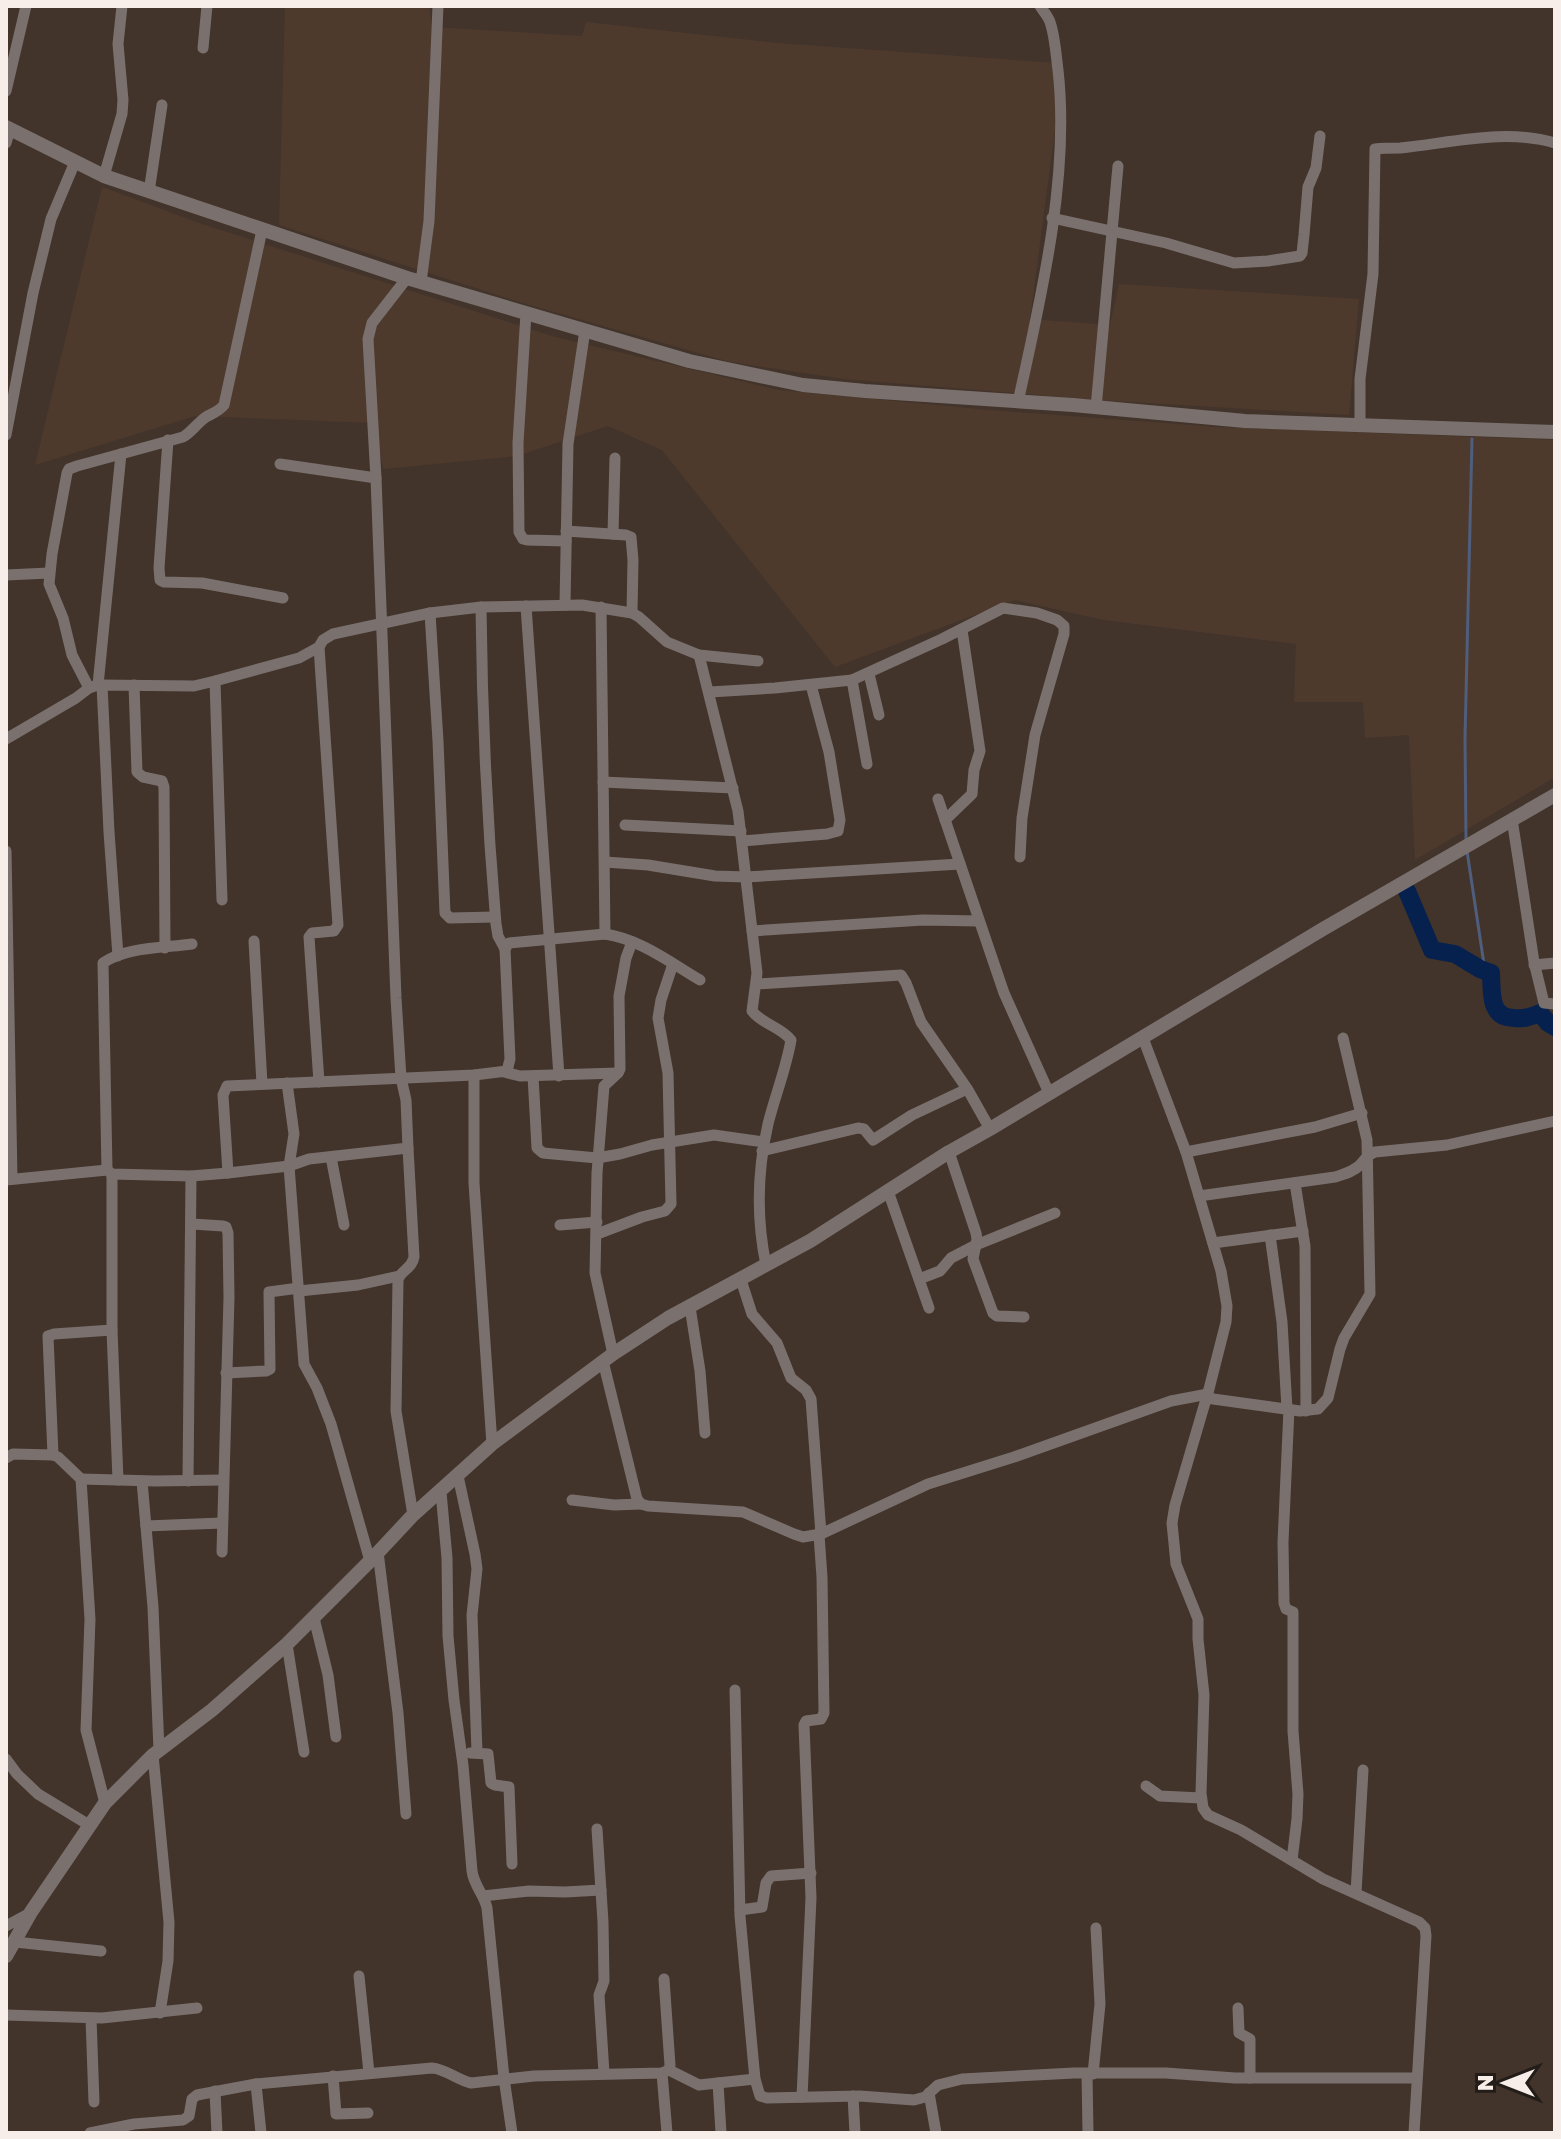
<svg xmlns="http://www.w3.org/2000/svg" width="1561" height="2139" font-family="'Golos Text',sans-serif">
	<rect width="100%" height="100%" fill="#42342b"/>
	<g fill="#4e3a2d">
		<path d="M285,6H429L432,27L582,36L586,22L777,43L1056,63L1055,129L1030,319L1110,325L1119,284L1359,299L1349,415L1099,400L844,379L730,362L526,304L279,225Z"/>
		<path d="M102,187L202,224L555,337L779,390L989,410L1217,427L1555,440V777L1415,860L1409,735L1365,738L1363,702H1294L1296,644L1104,620L1015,600L835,667L662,450L608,426L517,456L383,469L375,423L195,416L35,465Z"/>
	</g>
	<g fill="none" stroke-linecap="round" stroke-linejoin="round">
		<g stroke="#4f5e7d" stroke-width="3">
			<path d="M1466,839L1465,738L1472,439"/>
			<path d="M1467,851L1485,971"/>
		</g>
		<path stroke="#07214f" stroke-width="18" d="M1407,891L1432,950L1455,954L1480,969L1491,973C1492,993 1489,1018 1514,1018C1524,1019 1530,1017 1540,1013L1548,1023L1555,1027"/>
		<g stroke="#7a716f" stroke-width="11">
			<path d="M203,48L207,6"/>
			<path d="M6,91L26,6"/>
			<path d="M6,143L10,129"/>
			<path d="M104,176L122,114L123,100L118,44L122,6"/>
			<path d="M149,192L162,105"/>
			<path d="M1052,218L1166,243L1234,263L1268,261L1300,256L1302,253L1304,235L1308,187L1316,168L1320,136"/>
			<path d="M421,282L429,221L438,6"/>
			<path d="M526,313L518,443L519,532L523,539L527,540L566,541"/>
			<path d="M1018,402C1041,298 1070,176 1058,70C1056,55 1055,36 1050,22C1048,16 1043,11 1040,6"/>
			<path d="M1096,408L1118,166"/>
			<path d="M1360,425V379L1373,274L1375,149C1383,148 1392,148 1400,148C1451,143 1505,128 1555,143"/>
			<path d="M6,435L33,293L51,219L75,162"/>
			<path d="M168,440L159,568L160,580L164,582L202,583L283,598"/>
			<path d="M280,464L376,478"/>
			<path d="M566,531L626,535L631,537L633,560L632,613"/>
			<path d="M613,534L615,458"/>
			<path d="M6,575L49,573"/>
			<path d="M565,605L568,444L585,330"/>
			<path d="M526,606L559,1076"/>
			<path d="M481,607C482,713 487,819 496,924L498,936L505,949"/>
			<path d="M601,607L605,934"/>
			<path d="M430,613L438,741L445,913L450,918L495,917"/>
			<path d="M319,647L338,925L334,931L312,933L309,937L319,1082"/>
			<path d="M699,655L738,811L757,973L752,1011C762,1024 781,1027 791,1040C786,1069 775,1096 768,1124C757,1172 756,1217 766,1265"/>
			<path d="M869,674L879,715"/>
			<path d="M852,680L867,764"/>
			<path d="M215,681L222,900"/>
			<path d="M98,685L121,454"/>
			<path d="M102,685L109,832L118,956"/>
			<path d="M134,685L137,772L143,777L162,781L164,787L165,948"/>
			<path d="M89,688L72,655L63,618L49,584L52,554L67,473L69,469L77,466L183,437C192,432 197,423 206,417C213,413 218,412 224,405L262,230"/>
			<path d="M710,692L775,688L852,680L942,639L1003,608L1037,613L1057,620L1064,626V634L1035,735L1022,818L1020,857"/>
			<path d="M6,739L76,698L89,688L98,685L194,686L215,681L299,658L319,647L323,640L333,634L430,613L481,607L582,605L632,613L639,617L667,642L699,655L758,661"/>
			<path d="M603,782L733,788"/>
			<path d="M938,799L1004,993L1049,1093"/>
			<path d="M1512,819L1534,962L1544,1003L1555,1004"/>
			<path d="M945,820L972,794L974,770L980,751L962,630"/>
			<path d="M625,825L741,831"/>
			<path d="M742,841L827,834L838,831L840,820L829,752L811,685"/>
			<path d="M6,851L12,1179"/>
			<path d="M605,862L648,865L715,876L746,877L960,864"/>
			<path d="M752,931L923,920L979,921"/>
			<path d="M254,941L262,1084"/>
			<path d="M1534,965L1555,963"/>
			<path d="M757,984L901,975L906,983L921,1022L968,1090L990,1129"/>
			<path d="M1143,1038L1186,1152L1221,1271L1227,1306L1226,1322L1209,1389L1175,1505L1172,1523L1176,1564L1198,1619V1639L1204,1695L1201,1793L1203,1808L1208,1815L1241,1830L1323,1879L1419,1922L1425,1928L1426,1936L1414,2133"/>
			<path d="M504,1072L520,1076L618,1073"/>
			<path d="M474,1075V1183L492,1444"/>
			<path d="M533,1076L537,1148L543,1153L597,1158L620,1154L652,1145L714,1135L764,1142"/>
			<path d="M287,1083L294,1134L289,1166L304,1364L317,1388L331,1424L370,1561"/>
			<path d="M408,1148L414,1257C412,1269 401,1270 398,1280L396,1411L413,1515"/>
			<path d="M762,1151L858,1128L864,1129L873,1140L912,1115L967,1089"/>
			<path d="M949,1152L976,1233L977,1239L973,1259L993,1313L997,1316L1024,1317"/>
			<path d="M1186,1152L1315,1127L1362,1113"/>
			<path d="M331,1157L344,1225"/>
			<path d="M107,1170L103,963C126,947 164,948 192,944"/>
			<path d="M228,1173L223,1095L227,1086L474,1075L507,1071L510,1059L505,949L509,943L605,934C640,939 671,963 700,980"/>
			<path d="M112,1174V1330L118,1480"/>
			<path d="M6,1180L107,1170L112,1174L191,1176L228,1173L289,1166L309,1159L408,1148L406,1100L401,1078L396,998L376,478L368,339L372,323L407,278"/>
			<path d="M1295,1183L1305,1246L1306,1411"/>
			<path d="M888,1191L929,1308"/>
			<path d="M1199,1196L1335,1177C1344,1174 1353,1172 1360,1165C1366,1159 1366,1155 1375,1152L1447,1145L1555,1121"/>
			<path d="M192,1224L223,1226L226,1227L228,1233L229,1297L222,1552"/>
			<path d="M560,1225L597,1222"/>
			<path d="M597,1234L642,1217L665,1211L671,1204L668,1073L658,1018L661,1000L673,964"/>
			<path d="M1270,1235L1282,1322L1287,1409"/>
			<path d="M1213,1243L1303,1231"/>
			<path d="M919,1279L940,1271L951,1258L976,1245L1055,1213"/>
			<path d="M741,1280L752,1314L777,1343L791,1378L806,1390L811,1399L821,1534"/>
			<path d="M299,1291L358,1285L399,1276"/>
			<path d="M690,1307L700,1371L705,1433"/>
			<path d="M613,1354L595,1273L597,1173L604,1086L618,1073L620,1069L619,996L626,958L632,942"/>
			<path d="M603,1361L637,1499L641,1504L648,1506L743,1512L794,1534L803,1537L821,1534L928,1484L1014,1457L1171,1401L1208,1394"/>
			<path d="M226,1373L266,1371L270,1369L269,1292L299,1288"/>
			<path d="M1206,1398L1300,1411L1318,1409L1328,1398L1340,1349L1344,1338L1370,1294L1367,1140L1343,1038"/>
			<path d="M1289,1409L1283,1542L1284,1603L1286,1609L1293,1612V1731L1298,1794L1297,1819L1292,1860"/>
			<path d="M53,1455L48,1336L54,1334L112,1330"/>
			<path d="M6,1458L13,1454L53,1455L58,1457L81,1479L90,1619L86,1730L105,1803"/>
			<path d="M458,1476L475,1554L477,1569L472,1615L477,1752"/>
			<path d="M81,1479L155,1481L223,1480"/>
			<path d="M142,1481L153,1607L159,1750"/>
			<path d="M188,1481L191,1176"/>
			<path d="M441,1492L447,1558L448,1636L454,1700L463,1765L472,1871C474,1886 484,1894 487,1908L504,2078L512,2133"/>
			<path d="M572,1500L614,1505L641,1504"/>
			<path d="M146,1526L222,1523"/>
			<path d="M378,1552L398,1713L406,1814"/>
			<path d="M314,1618L328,1675L336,1737"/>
			<path d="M287,1644L304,1752"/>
			<path d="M735,1690L740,1916L753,2058L755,2079L760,2096L767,2098L860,2096L914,2100L925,2097L938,2085L962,2079L1074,2073H1166L1235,2078H1416"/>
			<path d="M470,1753L488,1754L491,1783L495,1785L509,1787L512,1864"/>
			<path d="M153,1755L169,1922L168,1961L160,2013"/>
			<path d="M6,1759L17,1774L38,1794L89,1825"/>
			<path d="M1146,1786L1160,1796L1201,1798"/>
			<path d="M597,1829L603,1922L604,1981L599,1995L604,2073"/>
			<path d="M1356,1893L1363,1770"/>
			<path d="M483,1896L529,1891L565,1892L601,1890"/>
			<path d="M740,1910L762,1907L766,1883L771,1876L811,1873"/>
			<path d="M6,1926L30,1913"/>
			<path d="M15,1942L101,1951"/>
			<path d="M359,1976L369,2073"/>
			<path d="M1238,2008L1239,2033L1250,2039V2078"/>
			<path d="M6,2015L102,2018L197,2008"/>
			<path d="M91,2018L94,2102"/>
			<path d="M669,2070L699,2085L755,2079"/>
			<path d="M662,2073L667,2133"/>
			<path d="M1087,2074L1088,2133"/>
			<path d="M1093,2074L1100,2004L1096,1928"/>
			<path d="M333,2076L336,2114L368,2113"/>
			<path d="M718,2083L721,2133"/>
			<path d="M256,2084L261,2133"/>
			<path d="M215,2091L217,2133"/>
			<path d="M929,2093L936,2133"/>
			<path d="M853,2096L855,2133"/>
			<path d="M802,2097L811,1898L804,1725L806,1721L821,1719L824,1713L822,1577L819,1535"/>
			<path d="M90,2133L134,2124L183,2120L189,2116L192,2099L197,2095L256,2084L432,2068C446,2069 457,2080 471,2083L534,2076L662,2073L669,2070L670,2065L664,1979"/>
		</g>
		<g stroke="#7a716f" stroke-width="14">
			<path d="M6,127L104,176L407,278L689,361L803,385L865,391L1073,405L1245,421L1555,432"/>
			<path d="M6,1956L31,1912L105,1803L153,1755L212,1710L287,1644L370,1561L413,1515L492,1444L613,1354L668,1318L810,1241L949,1152L990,1129L1323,929L1555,795"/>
		</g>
	</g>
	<rect width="1561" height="2139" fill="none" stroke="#f8eee9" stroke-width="16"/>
	<g transform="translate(1505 2083) rotate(270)" stroke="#231d19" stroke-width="6" paint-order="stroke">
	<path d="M0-6L14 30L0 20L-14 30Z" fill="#f8eee9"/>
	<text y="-12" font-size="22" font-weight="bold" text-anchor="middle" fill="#f8eee9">N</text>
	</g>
</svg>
